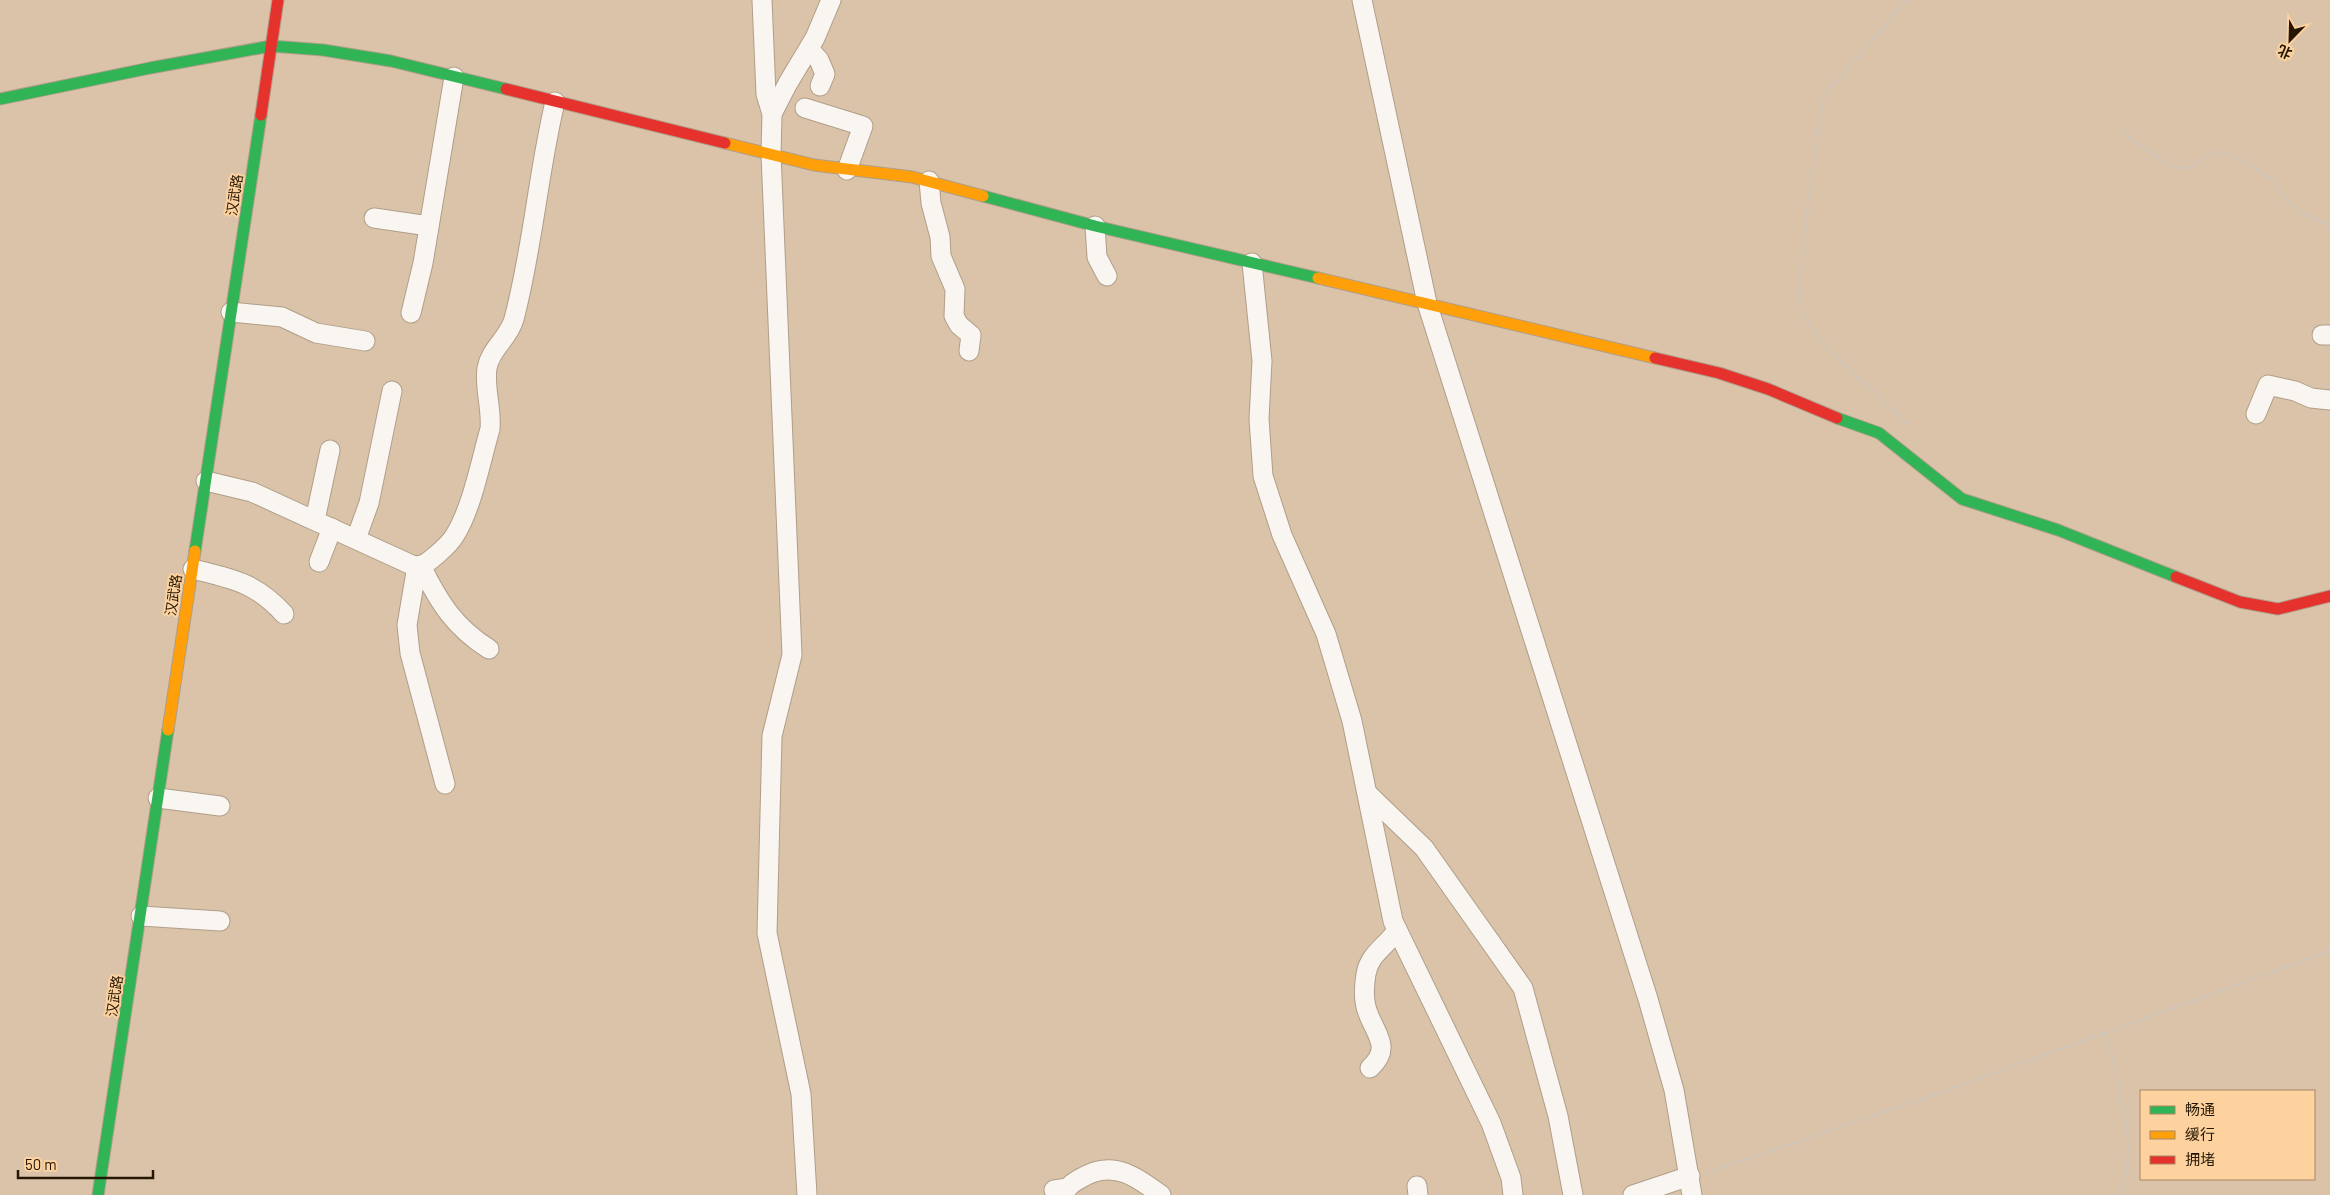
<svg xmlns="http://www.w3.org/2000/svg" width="2330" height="1195" font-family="Barlow,'Noto Sans SC',sans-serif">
	<rect width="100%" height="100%" fill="#dac3a8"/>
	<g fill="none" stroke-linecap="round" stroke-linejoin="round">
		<g stroke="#b09e89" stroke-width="21">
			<g id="street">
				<path d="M762,0L766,94L772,114L771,154L792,655L772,736L767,933L801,1094L807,1195"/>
				<path d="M1362,0L1427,303L1648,999L1674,1090L1692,1195"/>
				<path d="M809,49L819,60L825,74L820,86"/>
				<path d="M805,108L863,126L847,170"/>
				<path d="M772,114L788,83L815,38L831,0"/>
				<path d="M929,181L931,203L940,237L941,256L955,289L954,316L959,325L971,335L969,351"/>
				<path d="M374,218L429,226"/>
				<path d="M1095,226L1097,257L1107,276"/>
				<path d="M1252,263L1262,361L1259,419L1263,476L1282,535L1326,634L1352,721L1393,921L1491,1123L1511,1178L1513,1195"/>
				<path d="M231,312L282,317L316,333L365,341"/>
				<path d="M411,313L423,263L454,77"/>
				<path d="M2322,335H2330"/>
				<path d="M2256,414L2268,385L2295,391L2311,398L2330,400"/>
				<path d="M206,481L252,492L414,566C423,566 427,563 434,557C441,551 450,544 455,535C472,508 481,460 490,429C492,408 484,388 487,368C490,349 509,338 514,319C533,247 538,173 555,102"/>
				<path d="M315,520L330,450"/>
				<path d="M356,539L369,503L392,391"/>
				<path d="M319,562L332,528"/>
				<path d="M417,566L407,625L410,653L445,784"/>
				<path d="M421,566C439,602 454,627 489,649"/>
				<path d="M193,569C232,579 255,582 284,614"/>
				<path d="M1367,793L1424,848L1523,988L1558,1116L1573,1195"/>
				<path d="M158,798L220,806"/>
				<path d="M141,916L220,921"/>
				<path d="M1370,1068C1392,1048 1376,1035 1368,1013C1363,1001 1364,986 1366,974C1369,954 1387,946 1397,930"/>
				<path d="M1417,1186L1418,1195"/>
				<path d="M1054,1190L1068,1188C1073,1181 1080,1179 1087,1175C1116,1161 1138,1178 1161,1195"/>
				<path d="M1633,1195L1690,1176"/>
			</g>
		</g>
		<g stroke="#b09e89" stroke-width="13">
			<g id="fast">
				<path d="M0,99L150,68L271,46L323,50L391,61L506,89"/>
				<path d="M983,196L1095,226L1318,278"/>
				<path d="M1837,418L1879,433L1962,499L2058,530L2176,577"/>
				<path d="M195,551L261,115"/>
				<path d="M98,1195L168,730"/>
			</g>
		</g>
		<g stroke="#b09e89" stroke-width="13">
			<g id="slow">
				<path d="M725,143L814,165L912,177L983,196"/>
				<path d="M1318,278L1655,358"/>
				<path d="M168,730L195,551"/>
			</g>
		</g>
		<g stroke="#b09e89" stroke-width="13">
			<g id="jam">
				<path d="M506,89L725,143"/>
				<path d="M261,115L278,0"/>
				<path d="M1655,358L1719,373L1768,389L1837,418"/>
				<path d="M2176,577L2240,602L2278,609L2330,596"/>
			</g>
		</g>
		<g stroke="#cfc7bf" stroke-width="3" stroke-dasharray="2.5 2.5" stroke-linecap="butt">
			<path d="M1907,0L1830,88L1822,102L1809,195L1799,292L1800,303L1808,323L1813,330L1832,352L1908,425"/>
			<path d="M2120,130C2135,140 2169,170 2186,168C2204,166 2206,146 2228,154C2243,160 2259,169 2271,179C2278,186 2281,194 2287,201C2299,212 2315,220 2330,225"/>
			<path d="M2105,1032L2113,1057L2129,1143L2127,1170L2120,1195"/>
			<path d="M1706,1173L1928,1097L2330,951"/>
		</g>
		<use href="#street" stroke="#f9f6f2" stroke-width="19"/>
		<use href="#fast" stroke="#30b455" stroke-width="11"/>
		<use href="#slow" stroke="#ff9f0a" stroke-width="11"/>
		<use href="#jam" stroke="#e5322d" stroke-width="11"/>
	</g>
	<g text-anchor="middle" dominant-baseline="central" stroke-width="4" stroke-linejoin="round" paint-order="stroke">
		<g font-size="14" fill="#261704" stroke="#fdd29f">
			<text transform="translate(234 195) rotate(-81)">汉武路</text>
			<text transform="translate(173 595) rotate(-81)">汉武路</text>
			<text transform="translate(114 996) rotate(-81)">汉武路</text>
		</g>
	</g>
	<rect x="2140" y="1090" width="175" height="90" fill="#fdd29f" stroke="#a78761"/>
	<rect x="2150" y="1106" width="25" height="8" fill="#30b455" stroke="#a78761"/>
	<text x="2185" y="1115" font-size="15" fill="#261704">畅通</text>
	<rect x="2150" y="1131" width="25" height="8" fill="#ff9f0a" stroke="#a78761"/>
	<text x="2185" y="1140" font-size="15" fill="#261704">缓行</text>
	<rect x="2150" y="1156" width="25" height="8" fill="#e5322d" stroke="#a78761"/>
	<text x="2185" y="1165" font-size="15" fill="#261704">拥堵</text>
	<g transform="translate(2290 40) rotate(203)" stroke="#fdd29f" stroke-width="4" paint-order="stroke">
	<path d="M0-4L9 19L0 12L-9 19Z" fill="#261704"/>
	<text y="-8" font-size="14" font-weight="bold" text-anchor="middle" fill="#261704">北</text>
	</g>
	<path d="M18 1170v8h135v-8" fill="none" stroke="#261704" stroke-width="2.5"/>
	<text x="25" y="1170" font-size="15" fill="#261704" stroke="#fdd29f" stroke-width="4" paint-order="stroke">50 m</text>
</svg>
